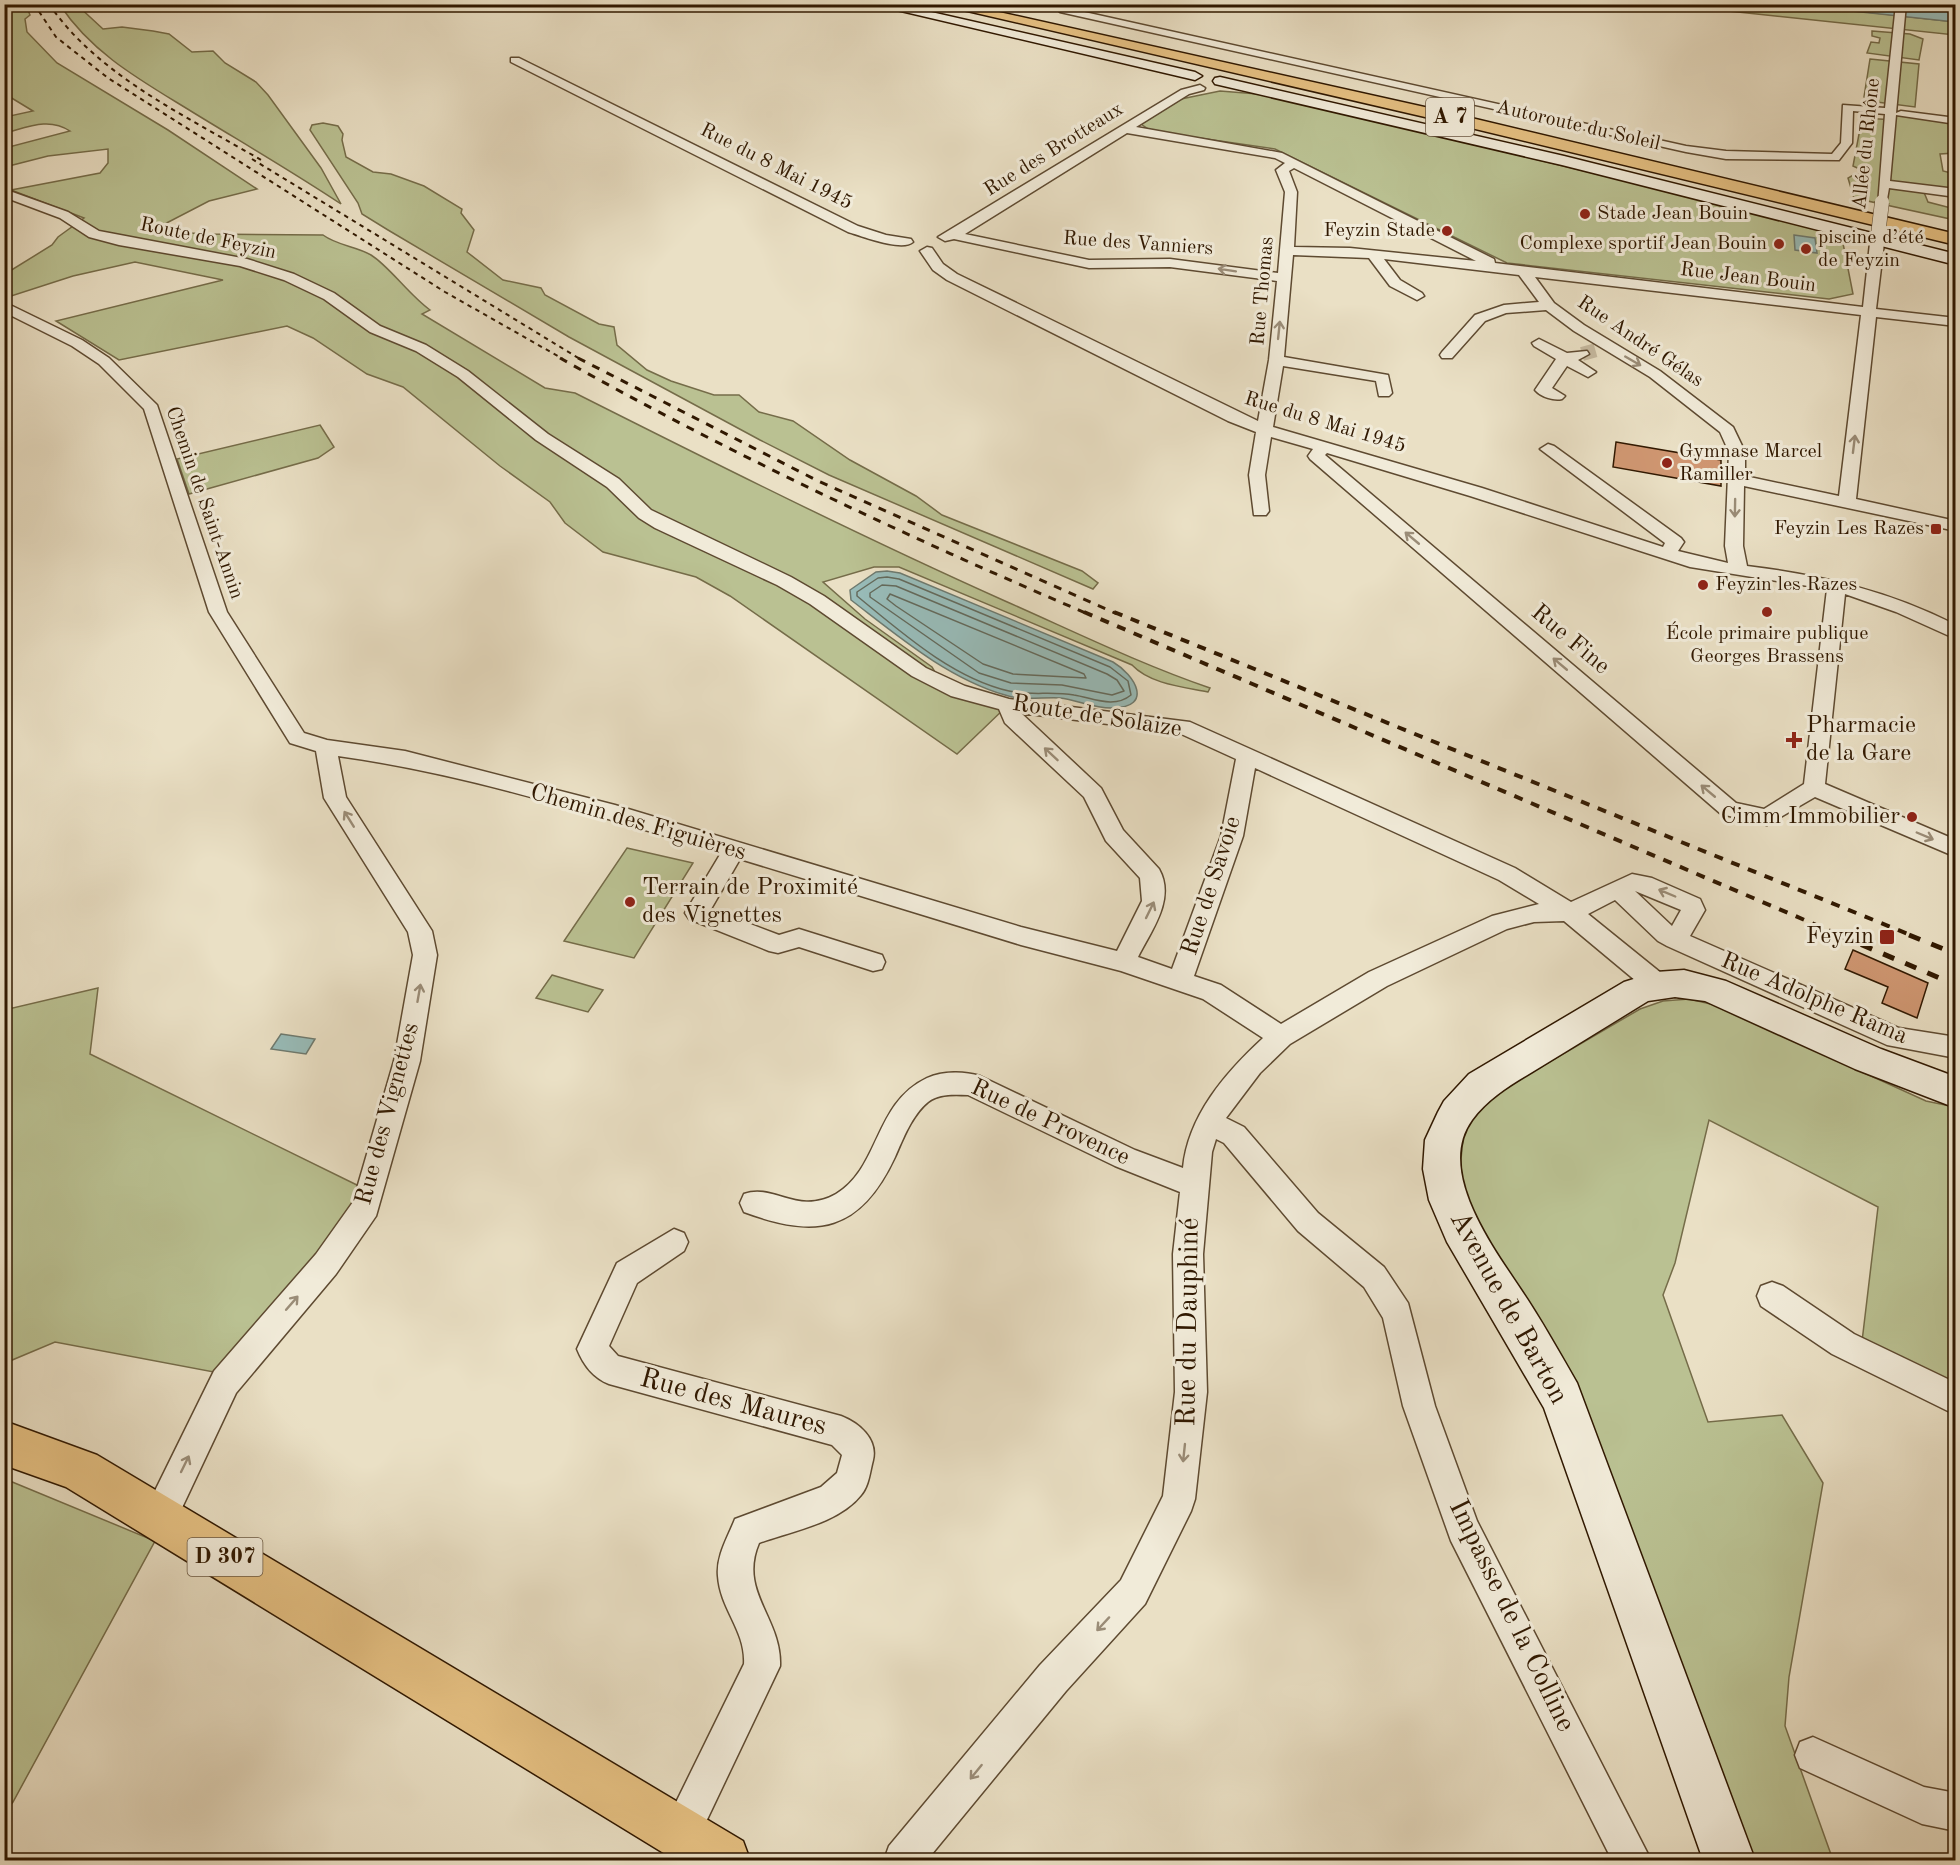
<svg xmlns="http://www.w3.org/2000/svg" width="1960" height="1865" font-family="'Old Standard TT',serif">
	<rect width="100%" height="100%" fill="#eae0c5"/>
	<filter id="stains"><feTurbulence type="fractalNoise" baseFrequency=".00333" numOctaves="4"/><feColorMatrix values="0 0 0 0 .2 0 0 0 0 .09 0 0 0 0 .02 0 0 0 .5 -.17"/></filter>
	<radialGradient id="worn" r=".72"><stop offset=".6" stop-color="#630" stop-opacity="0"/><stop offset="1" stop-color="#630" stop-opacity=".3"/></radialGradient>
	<g fill="#bac192" stroke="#756c49" stroke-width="1.5">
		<path d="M1795,4L1955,22V35L1672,5Z"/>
		<path d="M5,5H26L30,15L25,19L27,32L57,63L168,130L257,189L209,201L153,230L203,234L323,235C338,246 356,246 371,255C389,266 409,295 430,310L422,314L545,388L575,393C718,465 860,536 1005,601C1073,631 1140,664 1210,688L1208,692C1183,687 1150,684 1132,665L899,567H874L823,582L865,619L932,667L948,694L1005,708L957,754L730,596L696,577L603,552L565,523L550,502L500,466L403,387L367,374L313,338L287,326L119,360L56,321L223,280L135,262L73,276L5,298V274L52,245L58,237L84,218L11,190L100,173L108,163V149L48,156L5,167V148L70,131C49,117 28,127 5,133V117L33,111L5,94Z"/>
		<path d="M60,5H77L103,29L122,27L153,31L169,34L192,52L213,51L225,63L256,82L268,95L321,168L341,204C293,172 243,143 194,113C144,82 93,55 60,5Z"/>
		<path d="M1872,31L1910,34L1923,39L1919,60L1867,53L1871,42L1879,43L1880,38L1872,36Z"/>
		<path d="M1870,59L1919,64L1915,107L1869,101L1864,97Z"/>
		<path d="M1220,91L1270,95L1841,233L1853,294L1829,299L1507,263L1275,149L1151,131L1141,124L1181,99Z"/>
		<path d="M1896,115L1948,122L1955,129V153L1940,154L1943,171L1955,174V191L1921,185L1928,202L1955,209V220L1854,198L1848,178L1855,174H1865L1864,171L1853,166L1862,118L1896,120Z"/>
		<path d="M323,123L338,126L343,134L342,140L346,157L373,172L391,174L424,186L462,209L461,213L474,230L467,252L503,280L541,288L545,295L599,324L614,327L617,345L647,370L671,381L714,395H739L759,412L793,421L850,460L916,496L942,515L1082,571L1098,583L1093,589L829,475L760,440L569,337L388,230L362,214L358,203L310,130L312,125Z"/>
		<path d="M320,425L334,447L318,458L189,494L177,459Z"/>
		<path d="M627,848L693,863L634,958L564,941Z"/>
		<path d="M552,975L603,990L588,1012L536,998Z"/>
		<path d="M98,988L90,1054L361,1187L356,1211L219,1373L55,1342L5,1363L4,1010Z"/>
		<path d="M1689,999L1715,1005L1926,1101L1955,1107V1393L1861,1350L1878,1207L1709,1120L1675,1263L1663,1295L1708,1422L1782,1415L1823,1483L1789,1677L1785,1726L1833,1860H1747L1570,1379L1473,1222L1460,1169L1464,1129L1488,1098L1640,1009L1663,1001Z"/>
		<path d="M5,1479L155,1541L13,1802L5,1812Z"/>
	</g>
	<g fill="#98bcb9" stroke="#6e7a6f" stroke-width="1.5">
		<path d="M1795,5H1955V22Z"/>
		<path d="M1794,235L1815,238L1817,253L1795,250Z"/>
		<path d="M887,571L900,573L1113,662C1135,675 1154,707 1113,708C1096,709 1077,700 1060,698C1042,697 1022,701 1005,695C947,678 898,636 851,600L850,590L876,572Z"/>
		<path d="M281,1034L315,1039L306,1054L271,1049Z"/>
	</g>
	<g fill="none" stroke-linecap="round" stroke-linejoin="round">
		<g stroke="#646a5c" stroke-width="1.5">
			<path d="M887,577L899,579L1110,667L1128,681L1131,695C1114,709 1093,698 1074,695C1052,691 1030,696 1009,691C952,678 901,632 857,596V592L878,578Z"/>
			<path d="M882,585L896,586L1107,674L1117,680L1124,691L1112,695L1062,685L1011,683L979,673L870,597V593Z"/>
			<path d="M890,594L1084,674L1086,678L1013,674L983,664L896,606L887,599Z"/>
		</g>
	</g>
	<g fill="#d09772" stroke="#301800" stroke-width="1.5">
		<path d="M1616,442L1721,460V486L1613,467Z"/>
		<path d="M1853,950L1928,983L1917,1018L1882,1003L1888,987L1845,969Z"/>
	</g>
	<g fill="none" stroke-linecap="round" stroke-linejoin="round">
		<path stroke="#c5b89e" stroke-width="14" stroke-dasharray="14 7" stroke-linecap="butt" d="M1582,354L1596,350"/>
		<g stroke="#5e4a31" stroke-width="3">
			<g id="street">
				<path d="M1064,4H1075L1071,9L1686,146L1726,151L1832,154L1841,143L1843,105L1885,108L1896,4H1906L1896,113L1901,111L1956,118V124L1896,115L1890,181L1956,189V197L1889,188L1886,205H1878L1885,114L1853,111L1852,143L1839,160L1726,159L1686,152L1060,12L1058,10Z"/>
				<path d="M511,58H519L858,226L886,235L911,239L913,242C902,252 862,236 848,232L511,62Z"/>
				<path d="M1200,85L1205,88L1204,90L1189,94L1136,127L1282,153L1494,259L1495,263L1863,307L1870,243L1877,239L1882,240L1884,243L1876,309L1956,318V326L1876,317L1856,499L1956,521V531L1744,486L1743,546L1747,566C1821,575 1889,591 1956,625V639L1896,612L1845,594L1825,784L1956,840V857L1815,797L1767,825L1721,814L1310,459L1308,456L1313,449L1271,437L1265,475L1269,511L1266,515H1254L1249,475L1256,432L1228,421L947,280L933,270L920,251L927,247L932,248L943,264L957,274L1258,421L1269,360L1277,281L1170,267L1089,268L954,239L945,241L938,237L1181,90ZM1127,133L1275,158L1285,163L1276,170L1285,192L1278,273L1170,259L1089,260L965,234ZM1294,168L1476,261L1350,248L1294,247L1297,192L1289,171ZM1293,255L1369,258L1390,286L1417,300L1424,296L1422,293L1400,280L1384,259L1519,275L1539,302L1504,305L1475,315L1442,352L1440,355L1442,358H1452L1485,321L1506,313L1546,310L1574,331L1650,377L1720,432L1729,452L1725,546L1728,563L1678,551L1684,542L1681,538L1554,446L1548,444L1540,449L1665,543L1663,547L1482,488L1273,427L1283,366L1376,381L1379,396H1389L1392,393L1388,375L1284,357ZM1535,277L1861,315L1839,496L1745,476V452L1733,427L1660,371L1584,325L1554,303ZM1327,453L1470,496L1690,567L1827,589L1804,784L1764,809L1736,803L1325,455Z"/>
				<path d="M4,189L68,212L99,231L247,259L294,274L334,293L380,326L426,345L468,371L548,434L619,479L651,510L791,577L824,596L926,668L965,686L1009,699L1190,722L1515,868L1571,902L1632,874L1652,878L1700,899L1705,910L1690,936L1899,1028L1956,1037V1058L1887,1045L1667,946L1658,941L1615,900L1588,914L1666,977L1669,984L1666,991L1657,994L1648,991L1564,921L1534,922L1507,929L1387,986L1290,1044L1260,1073L1226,1118L1244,1127L1318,1213L1384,1267L1408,1303L1435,1406L1477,1521L1651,1860H1612L1451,1541L1403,1406L1383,1318L1364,1287L1298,1231L1224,1143L1216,1139L1212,1152L1203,1254L1207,1392L1195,1499L1191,1511L1145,1604L1066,1691L927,1860H884L889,1846L1040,1665L1121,1580L1163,1496L1175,1392L1173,1254L1180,1192L1115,1166L968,1095C954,1095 940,1093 928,1102C912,1115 903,1139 895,1157C860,1232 817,1239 744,1212L740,1203L744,1194C774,1183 797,1216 836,1194C880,1168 874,1103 927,1078C943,1071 964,1071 980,1076L1135,1150L1183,1168C1188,1116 1225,1073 1263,1038L1203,999L1121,971L1021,945L740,859L711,909L779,935L799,929L882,955L885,962L882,969L873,971L799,947L778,953L769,951L689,919L685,913L721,853C595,815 468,774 338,756L346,797L432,931L437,955L420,1061L376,1216L336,1274L236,1393L172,1529L160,1534L148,1529L143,1517L148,1505L214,1371L316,1254L353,1202L394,1061L413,955L408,932L324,798L316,751L290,743L209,612L144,409L99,364L72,346L4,312V302L82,340L109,358L157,405L227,612L304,733L327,740L405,751L615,805L1021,927L1117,951L1142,901L1140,878L1106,841L1084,797L1005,723L999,709L951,696L912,676L810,604L777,585L655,528L639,518L607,487L536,440L458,377L416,351L370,332L324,299L284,280L240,266L119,245L89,237L60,218L4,197ZM1021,713L1179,733L1236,759L1221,836L1172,969L1138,957C1151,931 1176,899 1159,869L1123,830L1101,788ZM1255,768L1499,880L1539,904L1492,916L1369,972L1281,1024L1221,985L1194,976L1243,836ZM1635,891L1681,910L1672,926Z"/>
				<path d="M1539,339L1567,353L1587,351L1589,354L1578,360L1596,372L1588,377L1567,366L1552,388L1565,396L1562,399C1554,401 1541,397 1535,390L1556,359L1534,346L1532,343Z"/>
				<path d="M674,1229L684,1233L688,1242L684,1251L637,1283L609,1346L618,1356L841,1416C859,1423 878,1439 873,1460C870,1471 869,1486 861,1495C839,1523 792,1531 759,1543C738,1592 782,1618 780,1666L694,1847L680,1852L666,1847L661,1833L744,1664C746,1631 720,1609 718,1576C716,1556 728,1537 735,1519L821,1487L837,1473L842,1455L832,1445L609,1384C593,1378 583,1364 577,1349L617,1263Z"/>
				<path d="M1772,1282L1783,1286L1854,1334L1956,1383V1415L1832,1354L1761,1306L1757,1296L1761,1286Z"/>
				<path d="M1813,1737L1924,1787L1956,1793V1831L1922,1824L1800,1768L1795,1755L1800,1742Z"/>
			</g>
		</g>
		<g stroke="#301800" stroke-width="3">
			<g id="secondary">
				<path d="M871,4H896L1195,72L1202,76L1195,80Z"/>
				<path d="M1220,77L1564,156L1956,254V265L1562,165L1215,84L1213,81L1215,78Z"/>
				<path d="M1684,970L1726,981L1881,1049L1956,1077V1108L1855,1069L1705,1001L1675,997L1648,1001C1614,1022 1581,1042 1547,1063C1520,1080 1491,1094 1472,1120C1432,1175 1503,1260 1531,1305C1547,1330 1562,1357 1577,1383L1755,1860H1703L1544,1408L1447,1242L1429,1200L1423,1169L1425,1140L1438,1112L1444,1101L1469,1074L1624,982L1656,972Z"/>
			</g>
		</g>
		<g stroke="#301800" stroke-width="3">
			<path id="primary" d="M4,1421L97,1455L743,1841L750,1860H675L66,1487L4,1465Z"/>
		</g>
		<g stroke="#301800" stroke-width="3">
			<path id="highway" d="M937,4H963L1438,110L1956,234V245L1438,120Z"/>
		</g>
		<use href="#street" fill="#f1ebd9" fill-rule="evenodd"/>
		<use href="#secondary" fill="#f1ebd9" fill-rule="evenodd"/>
		<use href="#primary" fill="#e5c082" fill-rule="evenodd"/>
		<use href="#highway" fill="#e5c082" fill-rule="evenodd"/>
		<g stroke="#301800" stroke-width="2" stroke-dasharray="4.5 4.5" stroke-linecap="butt">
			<path d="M34,4L56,37L108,78L445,292L563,359"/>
			<path d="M49,4C98,76 188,117 261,160"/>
			<path d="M252,159L580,359"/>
		</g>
		<g stroke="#301800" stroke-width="3" stroke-dasharray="8 8" stroke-linecap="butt">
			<path d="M560,358C730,454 908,537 1088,614"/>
			<path d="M578,358L818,481L1117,614"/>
		</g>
		<g stroke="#301800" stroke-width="4" stroke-dasharray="9 9" stroke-linecap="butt">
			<path d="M1084,612L1842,936"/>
			<path d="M1114,612L1913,936"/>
		</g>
		<g stroke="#301800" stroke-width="5" stroke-dasharray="12 12" stroke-linecap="butt">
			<path d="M1839,935L1956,985"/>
			<path d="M1909,935L1956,954"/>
		</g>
		<g stroke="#5e4a31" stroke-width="15" stroke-linecap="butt">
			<path id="street-bridge" d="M1877,243L1882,202"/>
		</g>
		<use href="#street-bridge" stroke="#f1ebd9" stroke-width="14"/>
	</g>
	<defs><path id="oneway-shaft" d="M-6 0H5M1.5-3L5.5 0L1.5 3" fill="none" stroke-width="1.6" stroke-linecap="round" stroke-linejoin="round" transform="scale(1.5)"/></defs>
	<g stroke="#9a8c77">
		<use href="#oneway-shaft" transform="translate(1227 270) rotate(-171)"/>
		<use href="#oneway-shaft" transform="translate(1279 330) rotate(-84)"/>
		<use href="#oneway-shaft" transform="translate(1633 361) rotate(30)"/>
		<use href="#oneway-shaft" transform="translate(1854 444) rotate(-83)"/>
		<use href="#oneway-shaft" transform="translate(1735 508) rotate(91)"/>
		<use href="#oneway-shaft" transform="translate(1412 538) rotate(-140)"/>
		<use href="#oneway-shaft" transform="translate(1560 664) rotate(-140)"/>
		<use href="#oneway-shaft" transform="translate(1051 754) rotate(-137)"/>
		<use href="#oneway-shaft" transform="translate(1708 791) rotate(-140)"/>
		<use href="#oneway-shaft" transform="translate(349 819) rotate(-122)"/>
		<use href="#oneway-shaft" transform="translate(1925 836) rotate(23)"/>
		<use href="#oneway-shaft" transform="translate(1667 893) rotate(-157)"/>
		<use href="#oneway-shaft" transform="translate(1150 910) rotate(-64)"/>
		<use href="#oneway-shaft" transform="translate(419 993) rotate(-80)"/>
		<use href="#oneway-shaft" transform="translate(292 1303) rotate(-49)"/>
		<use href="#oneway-shaft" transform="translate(1184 1453) rotate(96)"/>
		<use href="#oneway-shaft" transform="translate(185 1464) rotate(-64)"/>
		<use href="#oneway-shaft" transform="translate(1103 1624) rotate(133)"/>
		<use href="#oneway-shaft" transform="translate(976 1772) rotate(129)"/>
	</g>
	<g fill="#8f2418" stroke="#f1ebd9" stroke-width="2">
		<circle cx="1585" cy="214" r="6"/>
		<circle cx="1447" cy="231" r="6"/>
		<circle cx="1779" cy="244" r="6"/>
		<circle cx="1806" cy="249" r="6"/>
		<circle cx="1667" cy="463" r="6"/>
		<rect x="1930" y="523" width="12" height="12" rx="3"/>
		<circle cx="1703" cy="585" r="6"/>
		<circle cx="1767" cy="612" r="6"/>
		<path d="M1791 731h6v6h6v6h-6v6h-6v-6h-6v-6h6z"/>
		<circle cx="1912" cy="817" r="6"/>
		<circle cx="630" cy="902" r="6"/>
		<rect x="1879" y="929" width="16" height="16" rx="3"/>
	</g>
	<g text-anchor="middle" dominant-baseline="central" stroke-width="6" stroke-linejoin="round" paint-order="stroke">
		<g font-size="20" fill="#301800" stroke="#f1ebd9">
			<text transform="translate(1578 126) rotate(13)">Autoroute du Soleil</text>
			<text transform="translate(1867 144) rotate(-84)">Allée du Rhône</text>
			<text transform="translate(1054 150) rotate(-32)">Rue des Brotteaux</text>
			<text transform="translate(776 167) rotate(27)">Rue du 8 Mai 1945</text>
			<text transform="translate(208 239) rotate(12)">Route de Feyzin</text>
			<text transform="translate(1138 244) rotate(4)">Rue des Vanniers</text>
			<text transform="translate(1748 278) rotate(7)">Rue Jean Bouin</text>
			<text transform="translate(1263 291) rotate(-85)">Rue Thomas</text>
			<text transform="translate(1640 342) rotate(34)">Rue André Gélas</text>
			<text transform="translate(1325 423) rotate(17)">Rue du 8 Mai 1945</text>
			<text transform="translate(204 503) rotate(71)">Chemin de Saint-Annin</text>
		</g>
		<g font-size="20" fill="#301800" stroke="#f1ebd9" text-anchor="start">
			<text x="1597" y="214">Stade Jean Bouin</text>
			<text x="1435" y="231" text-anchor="end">Feyzin Stade</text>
			<text x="1818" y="238">piscine d’été<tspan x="1818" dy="23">de Feyzin</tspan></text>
			<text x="1767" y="244" text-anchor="end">Complexe sportif Jean Bouin</text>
			<text x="1679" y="452">Gymnase Marcel<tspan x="1679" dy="23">Ramiller</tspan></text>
			<text x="1924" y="529" text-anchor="end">Feyzin Les Razes</text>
			<text x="1715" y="585">Feyzin les Razes</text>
			<text x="1767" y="634" text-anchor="middle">École primaire publique<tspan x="1767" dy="23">Georges Brassens</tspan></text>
		</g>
		<g fill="#f1ebd9" stroke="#6a5741" stroke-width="1.5">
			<rect x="1426" y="98" width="48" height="38" rx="4.5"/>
			<rect x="187.5" y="1538" width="75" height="38" rx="4.5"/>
		</g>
		<g font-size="22" font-weight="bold" fill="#301800">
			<text x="1450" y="117">A 7</text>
			<text x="225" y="1557">D 307</text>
		</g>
		<g font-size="24" fill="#301800" stroke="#f1ebd9">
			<text transform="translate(1570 640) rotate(40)">Rue Fine</text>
			<text transform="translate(1097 717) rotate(9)">Route de Solaize</text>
			<text transform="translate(638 823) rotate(16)">Chemin des Figuières</text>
			<text transform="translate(1212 886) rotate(-72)">Rue de Savoie</text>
			<text transform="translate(1814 999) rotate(23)">Rue Adolphe Rama</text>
			<text transform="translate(388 1114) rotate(-75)">Rue des Vignettes</text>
			<text transform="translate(1050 1123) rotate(25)">Rue de Provence</text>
		</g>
		<g font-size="24" fill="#301800" stroke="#f1ebd9" text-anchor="start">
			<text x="1806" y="726">Pharmacie<tspan x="1806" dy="28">de la Gare</tspan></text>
			<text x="1900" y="817" text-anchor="end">Cimm Immobilier</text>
			<text x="642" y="888">Terrain de Proximité<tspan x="642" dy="28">des Vignettes</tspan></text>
			<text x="1874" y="937" text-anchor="end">Feyzin</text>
		</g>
		<g font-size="28" fill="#301800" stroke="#f1ebd9">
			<text transform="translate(1508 1308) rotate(61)">Avenue de Barton</text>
			<text transform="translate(1189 1322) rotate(-89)">Rue du Dauphiné</text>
			<text transform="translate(733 1403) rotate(15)">Rue des Maures</text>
			<text transform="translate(1511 1616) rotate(64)">Impasse de la Colline</text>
		</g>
	</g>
	<rect width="1960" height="1865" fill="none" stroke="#eae0c5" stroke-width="24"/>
	<rect x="6" y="6" width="1948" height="1853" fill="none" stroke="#301800" stroke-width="3"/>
	<rect x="12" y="12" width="1936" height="1841" fill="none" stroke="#301800" stroke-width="1.5"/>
	<rect width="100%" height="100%" filter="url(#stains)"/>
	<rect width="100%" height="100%" fill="url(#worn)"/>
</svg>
